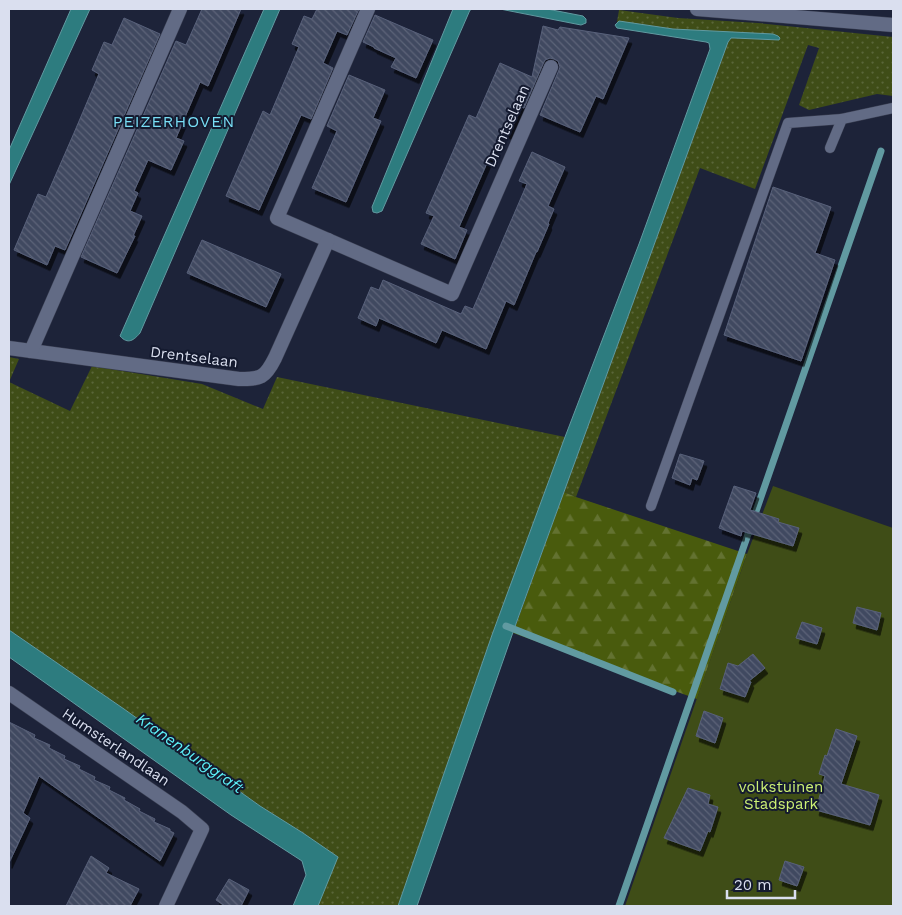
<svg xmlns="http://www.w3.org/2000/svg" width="902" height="915" font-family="'Work Sans',sans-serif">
	<defs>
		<pattern id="grass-dots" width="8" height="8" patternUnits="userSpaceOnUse" patternTransform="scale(1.25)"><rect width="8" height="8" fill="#3f4d17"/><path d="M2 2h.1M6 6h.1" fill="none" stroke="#5a6639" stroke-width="1.8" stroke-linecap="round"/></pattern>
		<pattern id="forest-firs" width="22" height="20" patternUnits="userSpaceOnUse" patternTransform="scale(1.25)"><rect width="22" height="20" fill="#495b0d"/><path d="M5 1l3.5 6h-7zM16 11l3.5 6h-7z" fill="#637231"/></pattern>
		<pattern id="building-back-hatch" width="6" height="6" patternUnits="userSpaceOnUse" patternTransform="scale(1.25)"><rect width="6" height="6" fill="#414961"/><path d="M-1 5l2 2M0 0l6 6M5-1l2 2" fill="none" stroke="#5c6378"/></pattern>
		<filter id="shadow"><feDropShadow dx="3" dy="5.5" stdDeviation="0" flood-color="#0009"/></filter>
	</defs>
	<rect width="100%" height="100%" fill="#1d2339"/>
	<g fill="url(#grass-dots)">
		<path d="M619,10L678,18L758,23L893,37V96L877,94L809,110L799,105L819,48L808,45L755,189L700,168L576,497L564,492L728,42L731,38H734L779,40L780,38L673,29L617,22Z"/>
		<path d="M9,357L19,359L9,382L70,411L92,366L202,384L263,409L277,377L565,437L492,635L398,906H318L337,857L303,833L260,806L124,709L9,630Z"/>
	</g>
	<path fill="url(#forest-firs)" d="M564,492L576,497L747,554L697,699L513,633Z"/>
	<path fill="#3f4d17" d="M773,486L893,528V906H625L747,554Z"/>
	<g fill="#2d7c7f" stroke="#619aa1">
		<path d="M71,9H90L9,185V150Z"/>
		<path d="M264,9H280L140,333C134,340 128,345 120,336Z"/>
		<path d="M453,9H473L470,10L382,211L377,213L373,212L372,207Z"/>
		<path d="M500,9H547L583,16L586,19V23L581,25Z"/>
		<path d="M619,21L673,29L773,34L778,36L780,38L779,40L734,38H731L728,42L518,618L417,906H398L492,635L565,437L639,244L710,49L709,43L706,42L617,28L615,25Z"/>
		<path d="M9,630L124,709L260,806L303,833L338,857L318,906H293L306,875L302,861L231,815L9,657Z"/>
	</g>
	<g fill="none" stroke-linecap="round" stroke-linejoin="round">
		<g stroke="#619aa1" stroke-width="7">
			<path d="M506,626L673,692"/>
			<path d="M619,906L881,151"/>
		</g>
	</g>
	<g fill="url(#building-back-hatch)" stroke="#58617a" filter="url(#shadow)">
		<path d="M202,9H241L208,86L200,82L176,138L184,141L171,170L148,160L134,191L138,193L130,211L142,216L133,236H135L117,273L81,257L176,41L186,45Z"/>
		<path d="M317,9H359L347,35L337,31L323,63L333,68L311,119L301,115L259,210L226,196L263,111L270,115L299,47L292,44L304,16L312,19Z"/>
		<path d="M375,15L433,40L416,78L391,67L396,58L374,48V47L363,42Z"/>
		<path d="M124,18L160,34L65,250L55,246L47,265L14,250L38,194L46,197L74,133L99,74L92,70L104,42L112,45Z"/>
		<path d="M543,26L558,30L560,27L629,38L603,99L596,96L580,132L540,115L559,70L560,67L558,61L554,59L550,58L545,60L543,64L524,108L521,107L509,134L501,131L459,227L467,230L455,259L421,244L434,216L426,213L469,115L476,118L500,63L532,77Z"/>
		<path d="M349,75L385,90L373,118L381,121L346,202L312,188L337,131L327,126Z"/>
		<path d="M532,152L565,167L548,206L554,209L548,223L549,224L537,252H536L514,305L506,301L486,349L442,330L436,343L379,318L376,326L358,318L371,287L379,290L383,280L461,314L465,306L473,309L527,184L519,181Z"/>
		<path d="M773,187L831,207L815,253L835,260L801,361L724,335Z"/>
		<path d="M202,240L281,274L266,307L187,273Z"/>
		<path d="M680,454L704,461L697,480L692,478L690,485L672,478Z"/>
		<path d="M734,486L756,493L750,510L779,519L778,522L799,528L793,546L742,531L741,536L719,528Z"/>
		<path d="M857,607L881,613L877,630L853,623Z"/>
		<path d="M802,622L822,628L817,644L796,638Z"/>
		<path d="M753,654L765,668L749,681L751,682L745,697L720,689L728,663L738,666Z"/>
		<path d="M704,711L723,718L715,743L696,736Z"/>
		<path d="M9,722L35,735L34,738L50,745L49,748L65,756L64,759L80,766L79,769L95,777L94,780L110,787L109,790L125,798L124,800L140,809L139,811L155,819L154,822L170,829V831L174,833L160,861L39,776L23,813L30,818L9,863Z"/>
		<path d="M836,729L857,736L841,784L879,795L870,825L816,810L825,776L819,774L825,755L827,756Z"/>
		<path d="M688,788L710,795L708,804L718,807L710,832L708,831L700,851L664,838Z"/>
		<path d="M91,856L109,868L106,873L139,889L130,906H66Z"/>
		<path d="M785,861L804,867L797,886L779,880Z"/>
		<path d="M229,879L249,890L241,906H225L216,900Z"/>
	</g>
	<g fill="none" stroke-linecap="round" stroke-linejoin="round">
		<g stroke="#3a3f52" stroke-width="11">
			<g id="service">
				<path d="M830,148L842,119L893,108"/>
				<path d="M651,506L788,123L842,119"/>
			</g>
		</g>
		<g stroke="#3a3f52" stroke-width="15">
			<g id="minor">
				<path d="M368,9L277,218L452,294L551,67"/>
				<path d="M9,348L239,379C261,379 265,378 275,358L328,240"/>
				<path d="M31,351L180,9"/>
				<path d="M9,693L182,812L202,829L166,906"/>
			</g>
		</g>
		<g stroke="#3a3f52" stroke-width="15">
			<path id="tertiary" d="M697,9L893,25"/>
		</g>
		<use href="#service" stroke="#626b85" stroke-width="10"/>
		<use href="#minor" stroke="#626b85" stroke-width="14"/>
		<use href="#tertiary" stroke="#626b85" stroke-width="14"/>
	</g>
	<g text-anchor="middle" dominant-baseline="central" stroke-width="4" stroke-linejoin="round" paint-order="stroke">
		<g font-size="15" fill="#dadfef" stroke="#141a2f">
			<text transform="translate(507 126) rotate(-66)">Drentselaan</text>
			<text transform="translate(194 357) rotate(7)">Drentselaan</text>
			<text transform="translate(116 747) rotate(34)">Humsterlandlaan</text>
		</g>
		<g font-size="15" fill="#ccf074" stroke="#141a2f">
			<text x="781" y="787">volkstuinen<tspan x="781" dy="17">Stadspark</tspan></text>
		</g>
		<g font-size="16" letter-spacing="1" fill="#79dff6" stroke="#141a2f">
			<text x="174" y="121">PEIZERHOVEN</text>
		</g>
		<g font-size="16" font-style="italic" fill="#5cf0f7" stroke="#141a2f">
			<text transform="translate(190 753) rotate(35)">Kranenburggraft</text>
		</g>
	</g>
	<rect width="902" height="915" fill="none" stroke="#dadfef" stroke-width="20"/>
	<path d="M727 890v8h68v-8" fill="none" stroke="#dadfef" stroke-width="2.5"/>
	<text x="734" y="890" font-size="15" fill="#dadfef" stroke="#141a2f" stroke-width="4" paint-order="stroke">20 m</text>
</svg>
